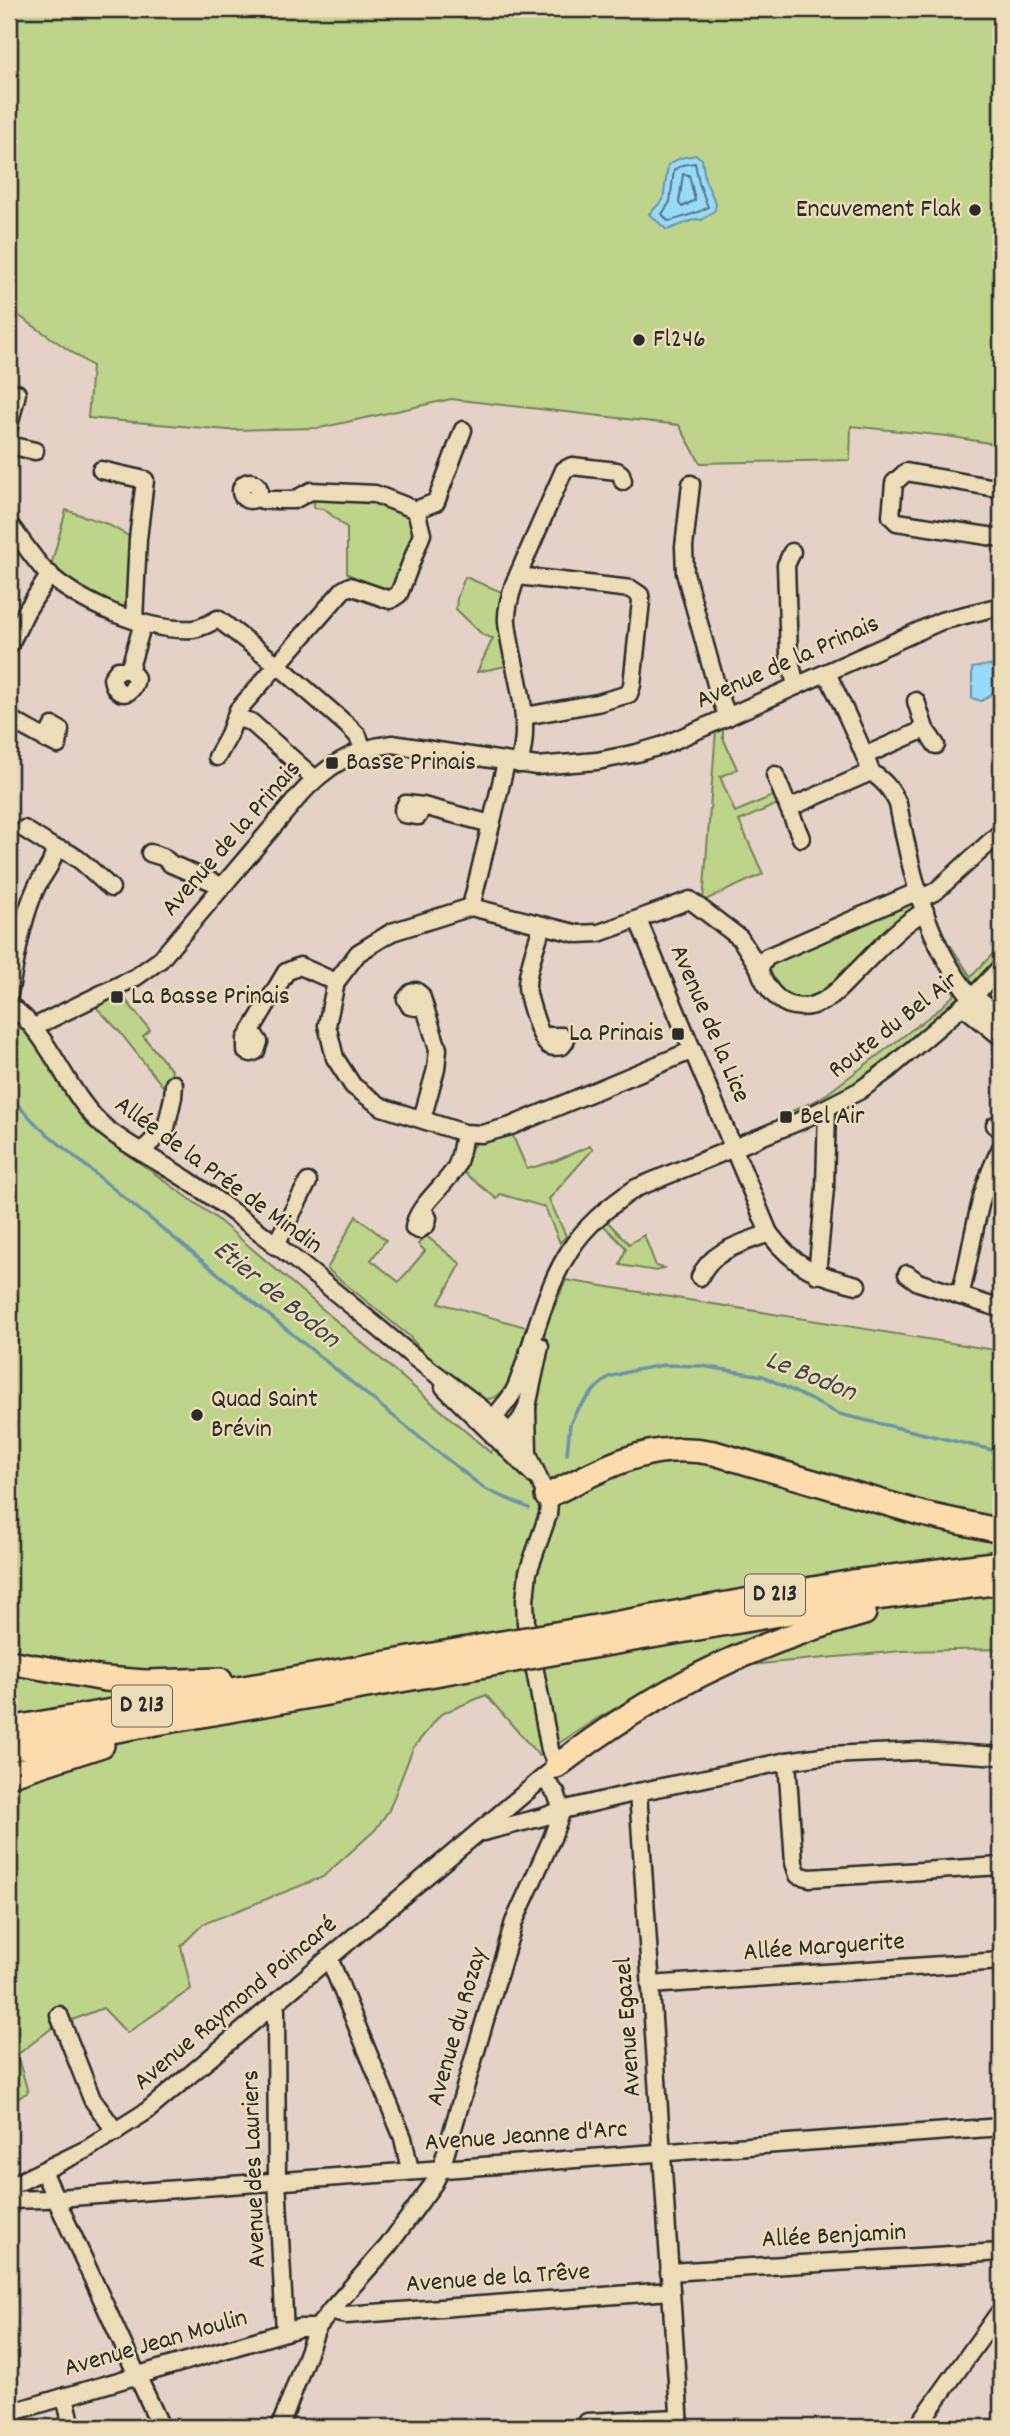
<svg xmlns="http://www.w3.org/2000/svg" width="1010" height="2436" font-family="Dekko,sans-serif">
	<rect width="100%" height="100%" fill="#e4d2c7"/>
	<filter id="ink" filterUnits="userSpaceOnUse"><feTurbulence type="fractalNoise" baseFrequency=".0143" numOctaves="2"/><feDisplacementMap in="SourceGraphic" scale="14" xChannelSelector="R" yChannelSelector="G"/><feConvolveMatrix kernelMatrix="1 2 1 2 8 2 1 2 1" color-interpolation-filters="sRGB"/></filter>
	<g filter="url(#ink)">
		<g fill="#bdd48a" stroke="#74805a" stroke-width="2">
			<path d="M9,9H1001V445L947,436L851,426L850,460L700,463L679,425L451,399L320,428L228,430L88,418L92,366L9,309Z"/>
			<path d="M314,495L373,497L407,510L414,531L392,587L381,592L347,573V528L324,509L314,508Z"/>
			<path d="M66,510L107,524L134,539L129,601L123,609C96,598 74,584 51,566Z"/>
			<path d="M465,577L502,592L504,596L501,627L499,630L506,666L477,672L493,638L483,635L456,609L457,598Z"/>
			<path d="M716,730H723V738L737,769L720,777L735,812L777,794L780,803L739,821L763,874L703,901Z"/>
			<path d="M912,898L916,907L914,910L825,997L798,1004L770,986L766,962Z"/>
			<path d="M930,936L965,993L947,1012L854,1084L824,1105L779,1121L778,1117L815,1101L828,1093L938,1010L955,994L924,939Z"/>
			<path d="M1001,945V956L973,985H970L945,949L951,946L971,977Z"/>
			<path d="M121,994L150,1030L143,1036L172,1071L165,1089L118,1030L93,1004Z"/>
			<path d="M9,1012L16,1017L85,1117V1123L216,1218L491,1453L566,1280L1001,1351V1649L902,1651L684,1671L598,1718L539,1756L486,1695L441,1714L413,1748L389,1810L375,1830L323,1877L203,1924L181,1946L191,1989L127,2033L103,2008L52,2028L17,2055L28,2092L9,2104Z"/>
			<path d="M512,1134L527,1169L555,1161L590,1146L593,1149L549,1199L566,1236L560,1243L545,1207L500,1194L497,1199L462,1171C466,1164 468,1150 474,1145C479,1140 503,1138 512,1134Z"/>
			<path d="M356,1216L386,1240L371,1260L399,1282L425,1251L418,1244L425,1235L461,1264L439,1303L526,1327C519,1349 511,1411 478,1397L428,1358L409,1336L327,1269Z"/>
			<path d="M605,1219L629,1244L644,1235L656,1266L664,1268L656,1271L620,1265L626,1248L601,1223Z"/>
		</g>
		<g fill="#97daf9" stroke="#6c94a7" stroke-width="2">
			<path d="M696,155L702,159L705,180L716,204L715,210L702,220L696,219L667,230L649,214L663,200L668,165L680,158Z"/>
			<path d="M988,665L999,667L1001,671V694L993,692L987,698L981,701L972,698V668Z"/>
		</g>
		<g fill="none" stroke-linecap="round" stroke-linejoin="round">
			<g stroke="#56717d" stroke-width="2">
				<path d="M695,163L699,183L708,207C703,211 676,220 668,221L662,214L670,202L674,170L682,165Z"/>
				<path d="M683,174L689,175L695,200L682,207L679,203Z"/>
			</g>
			<g stroke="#6c94a7" stroke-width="3.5">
				<path d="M9,1096L39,1127L110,1186L429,1445L485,1489L529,1508"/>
				<path d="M567,1454L570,1424L577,1410L596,1388L609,1377L635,1370L664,1365L702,1366L763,1376L839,1414L1001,1452"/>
			</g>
			<g stroke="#2b2b2b" stroke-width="21">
				<g id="minor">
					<path d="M9,426L17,393"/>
					<path d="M9,445L35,451"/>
					<path d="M101,470L145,480L138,539L134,620"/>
					<circle cx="250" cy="491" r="9"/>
					<path d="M691,484L684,547L685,573L719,695L728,717"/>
					<path d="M1001,489L906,472L894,483L891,516L897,522L1001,538"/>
					<path d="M257,497L262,500H294L311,491L375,494L416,510L436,502L463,430"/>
					<path d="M9,524C21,539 32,557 45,571C79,603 146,632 193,629C202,628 210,623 218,619L278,665L347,725L358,736L363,749"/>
					<path d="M792,552L786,565L789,656L796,686"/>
					<path d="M518,576L631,589L640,595L641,601L632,685L629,694L597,703L525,716"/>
					<path d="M9,646L27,610L50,574"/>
					<path d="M130,670H118L112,678C115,698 133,698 136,678L130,670L131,664L143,623"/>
					<path d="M827,673C842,705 859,739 871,772C884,781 891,789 898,804C911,873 926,943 972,998"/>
					<path d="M916,701L925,729L936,745"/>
					<path d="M237,718L251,722L314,778"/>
					<path d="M9,719C25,727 41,737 58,745L60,730L53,726L46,740"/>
					<path d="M866,755L925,729"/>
					<path d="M217,757L228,737L238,710L343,590L350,586L390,600L399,594L422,534L416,510"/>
					<path d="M519,764C534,713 512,671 507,622C506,609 510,596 514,584L564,470L572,466L617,471L621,474L623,481"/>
					<path d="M775,775L801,838"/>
					<path d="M423,806L418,816L404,814L403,810L406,804L423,806L491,824"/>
					<path d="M789,808L871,772"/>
					<path d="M54,848C76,851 94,874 111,888"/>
					<path d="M150,853L163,857L171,864L222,886"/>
					<path d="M916,892L767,957L759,968C762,980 770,992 779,999C790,1008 806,1009 819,1003C832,998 843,985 852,976C875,953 897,927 925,911"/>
					<path d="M920,899L936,891L1001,832"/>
					<path d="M471,907L506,763"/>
					<path d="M638,920L769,1233C795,1268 817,1275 857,1285"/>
					<path d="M542,926C537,944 528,965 527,985C527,996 539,1034 546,1043C550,1048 556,1047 562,1046L565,1042L562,1036H543"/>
					<path d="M9,994C16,959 21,921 36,888C43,873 54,865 54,848L24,829"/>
					<path d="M974,996L1001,1018"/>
					<path d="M9,1005C54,1036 65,1095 107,1129C134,1150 164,1164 192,1183C267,1234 340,1296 410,1354C447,1384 488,1409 521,1444L528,1454L549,1502L548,1515L528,1572L525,1600L526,1623L550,1750L557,1766L147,2111L87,2149L9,2187"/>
					<path d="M963,1006L1001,1037"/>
					<path d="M34,1027L136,977L160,960L299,796C325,767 353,749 392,744L537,766L597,761L637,753L664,745L716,722L941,621L1001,606"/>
					<path d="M251,1030L259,1042L256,1051L251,1053L246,1051V1039L286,972L300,966L336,982"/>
					<path d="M693,1050L511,1126L482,1134L464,1133L382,1107L353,1086L335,1058L327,1025L336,982L358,953L392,932L471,907L578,934L599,933L690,900L740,938L759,968"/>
					<path d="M422,1119L436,1069L438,1049L421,995L416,991L411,993L406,999L410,1006L416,1007L423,1004"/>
					<path d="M995,1125L1001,1130"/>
					<path d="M141,1152L166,1128L173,1097L174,1084"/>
					<path d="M423,1210L428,1218L426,1225L419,1230L414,1228C415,1208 446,1185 456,1167C461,1157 462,1144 464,1133"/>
					<path d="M275,1246L308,1182"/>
					<path d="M907,1274L918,1282L995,1307H1001"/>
					<path d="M817,1275L825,1188L827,1108"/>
					<path d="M700,1277C711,1250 744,1243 769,1233"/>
					<path d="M960,1296C973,1247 977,1193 1001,1148"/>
					<path d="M444,1387L535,1476"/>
					<path d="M527,1407C520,1425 512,1431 494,1437C494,1431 493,1422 496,1416C503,1405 512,1398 517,1385C534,1342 544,1290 570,1250C586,1225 610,1205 636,1188L802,1120L859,1091L888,1070L972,998L1001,967"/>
					<path d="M528,1454L527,1407L540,1346"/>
					<path d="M787,1761L794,1863L798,1875L810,1878L1001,1866"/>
					<path d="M544,1779L556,1793L562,1810"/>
					<path d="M638,1792L680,2427"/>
					<path d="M483,1832L543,1817L562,1810L638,1792L787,1761L829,1755L921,1751L1001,1756"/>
					<path d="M329,1958L403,2138L410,2170"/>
					<path d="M650,1985L1001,1961"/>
					<path d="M274,2004L276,2010L277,2180L285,2332"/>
					<path d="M59,2015L92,2099L116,2132"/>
					<path d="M43,2171L161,2427"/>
					<path d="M9,2200L45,2199L1001,2127"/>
					<path d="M669,2272L1001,2252"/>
					<path d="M332,2309L337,2313L346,2315L671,2291"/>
					<path d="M65,2396L72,2427"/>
					<path d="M9,2413L299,2328H317"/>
					<path d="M587,2422L679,2418"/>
					<path d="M280,2427L317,2328L332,2309L388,2246L434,2183L441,2169L514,1922L552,1838L562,1810"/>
					<path d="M917,2427L1001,2310"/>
				</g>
			</g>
			<g stroke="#2b2b2b" stroke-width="28">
				<g id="highway">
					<path d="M547,1496C606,1468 646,1440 714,1453L923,1514L1001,1531"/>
					<path d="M550,1635L853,1582L1001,1563"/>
					<path d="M552,1653L867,1599L1001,1582"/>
					<path d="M9,1662L105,1679L145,1682L220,1680"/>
					<path d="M9,1729L496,1644"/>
					<path d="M9,1749L497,1663"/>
					<path d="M557,1766C653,1692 746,1645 864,1613"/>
					<path d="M9,1775L102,1745"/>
				</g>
			</g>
			<use href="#minor" stroke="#eddcb8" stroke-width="16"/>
			<use href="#highway" stroke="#fcdcac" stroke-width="23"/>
			<g stroke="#2b2b2b" stroke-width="28" stroke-linecap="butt">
				<g id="highway-bridge">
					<path d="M496,1644L550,1635"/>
					<path d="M497,1663L552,1653"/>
				</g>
			</g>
			<use href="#highway-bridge" stroke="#fcdcac" stroke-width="23"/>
		</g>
	</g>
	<g fill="#2b2b2b" stroke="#eddcb8" stroke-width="2.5">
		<circle cx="975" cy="210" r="7"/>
		<circle cx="639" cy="340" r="7"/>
		<rect x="325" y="756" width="14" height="14" rx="3.5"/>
		<rect x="110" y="990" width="14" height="14" rx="3.5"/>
		<rect x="671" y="1027" width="14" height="14" rx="3.5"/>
		<rect x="779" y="1110" width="14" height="14" rx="3.5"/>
		<circle cx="197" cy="1415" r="7"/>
	</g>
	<g text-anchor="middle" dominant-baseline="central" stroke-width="5" stroke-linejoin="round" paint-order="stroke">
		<g fill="#eddcb8" stroke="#656055" stroke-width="2">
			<rect x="745" y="1574.5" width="60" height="41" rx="5"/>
			<rect x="112" y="1685.5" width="60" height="41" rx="5"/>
		</g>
		<g font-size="24" font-weight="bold" fill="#2b2b2b">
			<text x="775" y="1595">D 213</text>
			<text x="142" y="1706">D 213</text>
		</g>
		<g font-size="26" fill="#2b2b2b" stroke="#eddcb8" text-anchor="start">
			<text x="961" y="210" text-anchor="end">Encuvement Flak</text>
			<text x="653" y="340">Fl246</text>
			<text x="346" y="763">Basse Prinais</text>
			<text x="131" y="997">La Basse Prinais</text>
			<text x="664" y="1034" text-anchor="end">La Prinais</text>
			<text x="800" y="1117">Bel Air</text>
			<text x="211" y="1400">Quad Saint<tspan x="211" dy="30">Brévin</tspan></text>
		</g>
		<g font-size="26" fill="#2b2b2b" stroke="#eddcb8">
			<text transform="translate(788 663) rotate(-24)">Avenue de la Prinais</text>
			<text transform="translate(232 839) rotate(-49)">Avenue de la Prinais</text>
			<text transform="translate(709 1024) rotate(67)">Avenue de la Lice</text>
			<text transform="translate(894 1026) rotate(-38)">Route du Bel Air</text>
			<text transform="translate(218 1176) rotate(36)">Allée de la Prée de Mindin</text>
			<text transform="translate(824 1948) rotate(-4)">Allée Marguerite</text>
			<text transform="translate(236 2004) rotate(-40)">Avenue Raymond Poincaré</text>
			<text transform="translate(458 2027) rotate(-74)">Avenue du Rozay</text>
			<text transform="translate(629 2027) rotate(-94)">Avenue Egazel</text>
			<text transform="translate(526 2137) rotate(-4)">Avenue Jeanne d'Arc</text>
			<text transform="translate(255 2169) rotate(-92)">Avenue des Lauriers</text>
			<text transform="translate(834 2237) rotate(-3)">Allée Benjamin</text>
			<text transform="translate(498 2279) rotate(-4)">Avenue de la Trêve</text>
			<text transform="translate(156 2344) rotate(-16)">Avenue Jean Moulin</text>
		</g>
		<g font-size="28" font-style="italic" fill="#3b454a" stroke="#eddcb8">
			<text transform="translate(275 1296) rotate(39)">Étier de Bodon</text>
			<text transform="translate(810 1378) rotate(22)">Le Bodon</text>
		</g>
	</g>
	<rect width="1010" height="2436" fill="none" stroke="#eddcb8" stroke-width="35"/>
	<rect x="18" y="18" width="975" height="2401" fill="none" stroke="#2b2b2b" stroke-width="2.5" filter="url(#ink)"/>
</svg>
